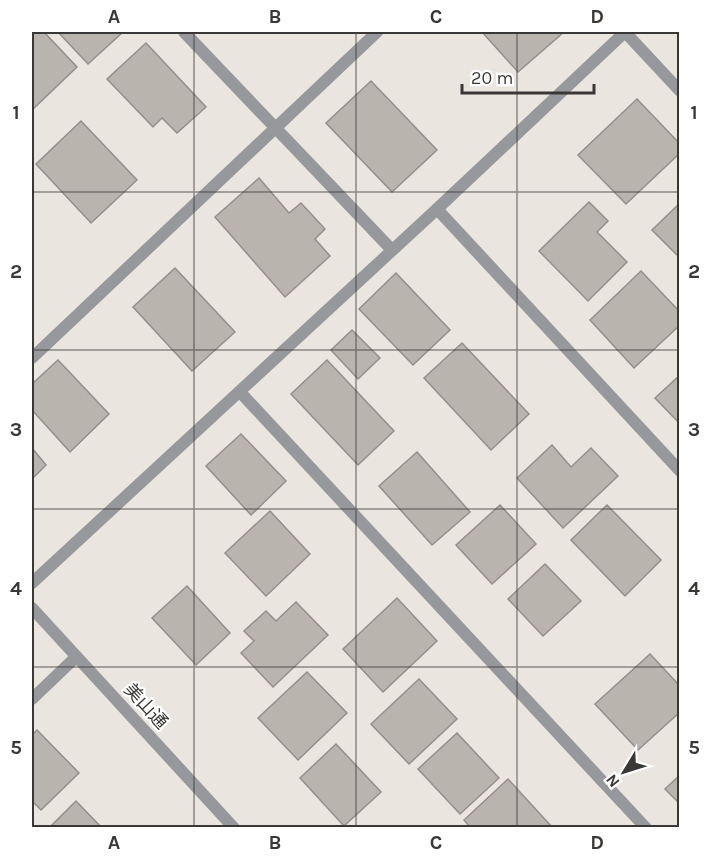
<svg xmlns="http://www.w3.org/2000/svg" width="711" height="859" font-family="Karla,'Noto Sans JP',sans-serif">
	<rect width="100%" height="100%" fill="#ebe5e0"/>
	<g fill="#bab4af" stroke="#958f8b" stroke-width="1.5">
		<path d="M32,32H44L77,67L34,108L32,105Z"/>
		<path d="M58,32H123L88,64Z"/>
		<path d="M482,32H564L518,72Z"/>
		<path d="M146,43L206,107L177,133L162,118L153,127L107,79Z"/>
		<path d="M371,81L437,150L392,192L326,123Z"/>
		<path d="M637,99L680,144V153L626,204L578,155Z"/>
		<path d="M81,121L137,180L91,223L36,164Z"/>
		<path d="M259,178L289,213L301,203L325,229L315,239L330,256L285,297L215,217Z"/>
		<path d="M589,202L608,221L597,232L627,262L588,301L539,251Z"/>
		<path d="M680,203V258L652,230Z"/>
		<path d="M175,268L235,332L192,371L133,307Z"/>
		<path d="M641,271L680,312V325L634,368L590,320Z"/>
		<path d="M396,273L450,330L413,365L359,309Z"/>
		<path d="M352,330L380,358L358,379L331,350Z"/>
		<path d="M462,343L529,414L491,450L424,378Z"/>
		<path d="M58,360L109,414L70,452L32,410V384Z"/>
		<path d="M327,360L394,431L358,465L291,394Z"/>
		<path d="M680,375V424L655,398Z"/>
		<path d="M241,434L286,481L251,515L206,466Z"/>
		<path d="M552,445L571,467L591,448L618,476L563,528L517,478Z"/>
		<path d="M32,448L46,465L32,479Z"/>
		<path d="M417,452L470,512L432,545L379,486Z"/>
		<path d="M500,505L536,544L492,584L456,545Z"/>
		<path d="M607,505L661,560L625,596L571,540Z"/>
		<path d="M270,511L310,554L266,596L225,553Z"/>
		<path d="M545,564L581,601L543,636L508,599Z"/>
		<path d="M187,586L230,633L196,665L152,618Z"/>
		<path d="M397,598L437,641L383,692L343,649Z"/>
		<path d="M296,602L328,635L273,687L241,653L254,641L244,631L266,611L276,621Z"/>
		<path d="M650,654L680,686V712L638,750L595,704Z"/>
		<path d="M307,672L347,713L298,760L258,718Z"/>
		<path d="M419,679L457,719L409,764L371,724Z"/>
		<path d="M37,730L79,773L41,810L32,801V735Z"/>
		<path d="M457,733L499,778L460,814L418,769Z"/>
		<path d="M336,744L381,792L344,826L300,778Z"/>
		<path d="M680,775V804L665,789Z"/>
		<path d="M508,779L552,827L551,828H471L464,820Z"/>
		<path d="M76,801L102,828H49Z"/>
	</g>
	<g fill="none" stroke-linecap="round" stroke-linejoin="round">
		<g stroke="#97989b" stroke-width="12">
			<path d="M184,32L392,250"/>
			<path d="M437,209L680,471"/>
			<path d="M32,358L377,32"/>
			<path d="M240,392L646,828"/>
			<path d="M32,583L437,209L625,32L680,91"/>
			<path d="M32,699L76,657"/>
		</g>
		<path stroke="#97989b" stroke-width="12" d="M32,608L234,828"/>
	</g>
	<path fill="none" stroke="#3a3836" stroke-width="1.5" stroke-opacity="0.55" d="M194,32V828M356,32V828M517,32V828M32,192H680M32,350H680M32,509H680M32,667H680"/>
	<g text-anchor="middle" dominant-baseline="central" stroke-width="4.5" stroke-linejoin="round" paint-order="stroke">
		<g font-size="18" fill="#3a3836" stroke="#fff">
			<text transform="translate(146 706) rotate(47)">美山通</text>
		</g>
	</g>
	<rect width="711" height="859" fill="none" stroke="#ffffff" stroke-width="66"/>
	<g transform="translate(624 772) rotate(232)" stroke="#ffffff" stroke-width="4.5" paint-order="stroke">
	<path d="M0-4.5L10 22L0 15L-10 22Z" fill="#3a3836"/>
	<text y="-9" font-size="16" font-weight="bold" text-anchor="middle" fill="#3a3836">N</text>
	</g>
	<path d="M462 84v9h132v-9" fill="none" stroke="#3a3836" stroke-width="3"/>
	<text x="471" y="84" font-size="18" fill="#3a3836" stroke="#ffffff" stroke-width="4.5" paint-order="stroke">20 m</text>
	<rect x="33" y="33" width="645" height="793" fill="none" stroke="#3a3836" stroke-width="2"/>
	<g font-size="20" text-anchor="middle" font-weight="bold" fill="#3a3836">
		<text x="114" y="23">A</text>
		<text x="275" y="23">B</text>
		<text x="436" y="23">C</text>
		<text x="597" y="23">D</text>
		<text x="16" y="119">1</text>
		<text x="694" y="119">1</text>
		<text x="16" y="278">2</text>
		<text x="694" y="278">2</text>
		<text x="16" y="436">3</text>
		<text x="694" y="436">3</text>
		<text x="16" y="595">4</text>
		<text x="694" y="595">4</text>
		<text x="16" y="754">5</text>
		<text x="694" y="754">5</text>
		<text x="114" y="849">A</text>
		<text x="275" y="849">B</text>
		<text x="436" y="849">C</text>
		<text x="597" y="849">D</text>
	</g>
</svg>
